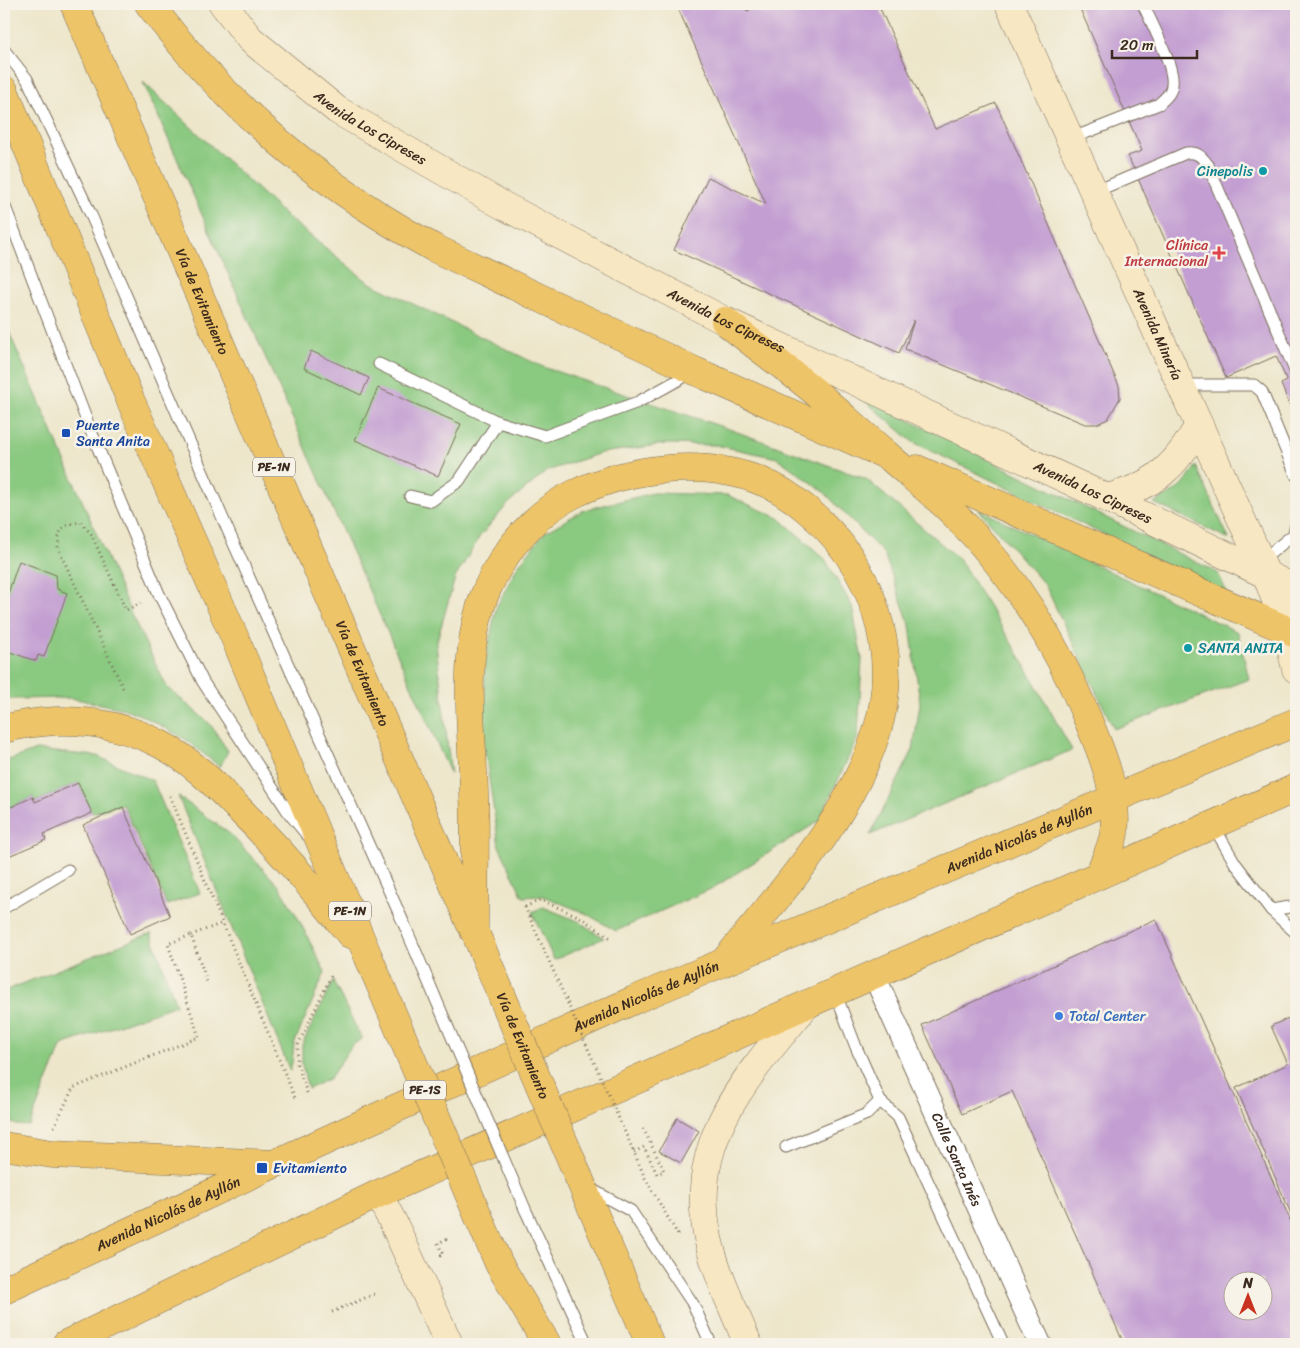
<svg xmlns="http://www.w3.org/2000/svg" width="1300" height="1348" font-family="Sriracha,sans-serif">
	<rect width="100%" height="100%" fill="#f7f3e8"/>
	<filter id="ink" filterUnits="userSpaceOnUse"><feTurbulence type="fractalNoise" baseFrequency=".02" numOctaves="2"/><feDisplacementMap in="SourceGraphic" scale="10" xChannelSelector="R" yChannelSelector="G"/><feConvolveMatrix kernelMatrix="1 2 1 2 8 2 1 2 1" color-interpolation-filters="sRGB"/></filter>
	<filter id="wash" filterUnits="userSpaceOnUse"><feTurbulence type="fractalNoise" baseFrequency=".0096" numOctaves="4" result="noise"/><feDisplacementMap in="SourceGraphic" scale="20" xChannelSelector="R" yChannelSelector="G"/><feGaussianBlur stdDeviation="1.12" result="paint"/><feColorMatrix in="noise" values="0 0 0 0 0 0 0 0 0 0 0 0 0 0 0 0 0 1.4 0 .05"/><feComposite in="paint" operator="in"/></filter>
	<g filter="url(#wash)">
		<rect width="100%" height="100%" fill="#ede6ca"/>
		<g fill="#8ac980" stroke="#627a4f">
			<path d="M143,82L286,216L368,282L543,367L729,429L866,479L960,560L1022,660L1072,750L870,835L913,750L920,703L910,625L884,554L822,490L777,458L716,445L666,444L601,453L547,471L509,503L480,536L455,578L436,644L451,775Z"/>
			<path d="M4,291L9,332L133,618L167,687L210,724L228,751L220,767L185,739L143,716L125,709L71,698L10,699L4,702Z"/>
			<path d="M858,395L1218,573L1228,595L913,442Z"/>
			<path d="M1196,466L1229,539L1154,503C1175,492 1183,488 1196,466Z"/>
			<path d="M653,493L727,495L779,518L825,559L852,606L862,659L858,737L819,821L713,888L616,931L585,913L543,896L523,897L499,846L484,745L485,663L496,608L517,567L545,532L584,510Z"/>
			<path d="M978,509L1238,632L1249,679L1114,729L1045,585Z"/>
			<path d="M36,750L97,756L153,781L200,893L167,905L123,804L92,813L78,783L35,802L33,797L4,810V762Z"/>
			<path d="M178,796L230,834L279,886L298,918L325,972L294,1044L292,1063L290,1071Z"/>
			<path d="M543,907L578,921L604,938L554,960L532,912Z"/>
			<path d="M151,933L176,1005L62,1045L29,1126L17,1125L4,1120V991Z"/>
			<path d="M333,981L362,1039L352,1045L330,1078L308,1089L302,1066V1045Z"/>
		</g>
		<g id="blocks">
			<g fill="#c39ed2" fill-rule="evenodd">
				<path d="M676,4H744L747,11L763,4H878L935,129L996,103L1119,386L1120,398L1108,419L1097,424H1085L905,349L914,320L899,353L674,250L708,177L766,204Z"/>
				<path d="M1078,4H1296V421L1281,384L1287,381L1276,356L1226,378L1128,156L1142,151Z"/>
				<path d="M311,351L369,378L361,395L304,368Z"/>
				<path d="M378,388L461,424L438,476L355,440Z"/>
				<path d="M19,561L56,575L57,589L67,593L44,657L38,655L36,661L4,650V605Z"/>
				<path d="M78,783L92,813L44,834L46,840L4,858V810L33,797L35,802Z"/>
				<path d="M123,807L170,916L130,934L83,825Z"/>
				<path d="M1156,919L1296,1233V1344H1124L1012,1091L962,1114L922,1025ZM1232,1280H1262V1310H1232Z"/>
				<path d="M1296,1015V1225L1236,1088L1288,1064L1271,1026Z"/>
				<path d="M677,1118L699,1131L681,1163L659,1151Z"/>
			</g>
		</g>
	</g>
	<g filter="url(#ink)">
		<use href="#blocks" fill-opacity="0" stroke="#796c5a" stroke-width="1"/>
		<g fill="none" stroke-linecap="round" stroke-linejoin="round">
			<g stroke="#796c5a" stroke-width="13">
				<g id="lane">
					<path d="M4,50L27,79L91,215L230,535L404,924"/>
					<path d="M1070,139L1159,104C1165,98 1171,94 1172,85C1175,67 1151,22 1143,4"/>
					<path d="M1094,192L1186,153C1198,152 1201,156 1208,165L1296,373"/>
					<path d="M4,204L88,424L159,594L203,682L289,813L307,835"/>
					<path d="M379,364L498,422L545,436L638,402L693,372"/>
					<path d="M1182,385H1254L1262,392L1296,475"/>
					<path d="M410,496L431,501L459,481L498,422"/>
					<path d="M1261,561L1294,534L1296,525"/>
					<path d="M1213,825L1235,863L1271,910L1296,933"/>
					<path d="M4,908L68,870"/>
					<path d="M1271,910L1296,906"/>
					<path d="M880,1101L898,1117L1003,1344"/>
					<path d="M786,1147L867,1114L880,1101L856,1047L835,992"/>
					<path d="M587,1187L631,1211L693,1304L711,1344"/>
					<path d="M525,1209L587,1344"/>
				</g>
			</g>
			<g stroke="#796c5a" stroke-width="24">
				<g id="street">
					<path id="s1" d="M874,975L1040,1344"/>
				</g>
			</g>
			<g stroke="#796c5a" stroke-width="29">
				<g id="secondary">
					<path id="s2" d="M223,4L250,39L337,110L502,205L725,321L1107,498L1296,589"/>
					<path id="s3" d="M1009,4L1267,576L1287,631L1296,669"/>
					<path d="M1107,498C1154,486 1175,468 1199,425"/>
					<path d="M378,1194L393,1222L449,1344"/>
					<path d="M748,1344C734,1310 716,1274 708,1238C686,1139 749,1074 807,1004"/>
				</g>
			</g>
			<g stroke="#796c5a" stroke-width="29">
				<g id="primary">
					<path d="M725,321C754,345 785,367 814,391C838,411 861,433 885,453C909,475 935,494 958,518C1011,571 1057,644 1085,713C1101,750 1119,792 1114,833C1112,847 1104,862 1099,875"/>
					<path d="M917,469L1296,634"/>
					<path id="s4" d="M4,1290L274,1164L634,1000L1296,722"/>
					<path d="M66,1344L378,1194L1296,788"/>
				</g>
			</g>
			<g stroke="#796c5a" stroke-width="29">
				<g id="highway">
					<path id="s5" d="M74,4L470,923"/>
					<path d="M149,4C226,106 322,187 434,248L695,371L888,456"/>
					<path d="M4,90L130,399L234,636L368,956"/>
					<path d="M4,729C20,724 39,722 56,721C91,720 128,727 160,744C189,759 213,782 236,806C277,846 314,889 350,934"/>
					<path d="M474,931C474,885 476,839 474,793C472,725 460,653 487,589C504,550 536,512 574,494C630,467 705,458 763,482C779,488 793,498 806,509C871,562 903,652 876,734C848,821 781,892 724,962"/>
					<path d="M4,1146L52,1154L274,1164"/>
					<path d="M579,1178L650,1344"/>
					<path d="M482,1225L499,1264L547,1344"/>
				</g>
			</g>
			<g stroke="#796c5a" stroke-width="3" stroke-dasharray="1 4" stroke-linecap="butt">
				<path d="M1294,250L1296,249"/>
				<path d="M123,688L58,548C59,528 61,525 81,522L91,534L126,610L141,603"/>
				<path d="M170,796L295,1098"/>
				<path d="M525,907L540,900L578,916L611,938"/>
				<path d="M191,935L223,923"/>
				<path d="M307,1093L297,1064L298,1045L332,974"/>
				<path d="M54,1127L73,1088L199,1037L168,944L191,935L208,985"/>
				<path d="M633,1150L645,1178L678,1235"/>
				<path d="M634,1152L644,1147L657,1174L664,1171L642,1126"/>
				<path d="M440,1256L443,1255L438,1243L448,1238"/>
				<path d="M332,1312L377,1293"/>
			</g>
			<use href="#lane" stroke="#fff" stroke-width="11"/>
			<use href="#street" stroke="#fff" stroke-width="22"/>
			<use href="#secondary" stroke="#f8e7c3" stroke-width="28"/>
			<use href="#primary" stroke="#eec469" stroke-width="28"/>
			<use href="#highway" stroke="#eec469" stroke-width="28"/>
			<g stroke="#796c5a" stroke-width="13" stroke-linecap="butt">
				<path id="lane-bridge" d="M404,924L525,1209"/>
			</g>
			<g stroke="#796c5a" stroke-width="29" stroke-linecap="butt">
				<g id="highway-bridge">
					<path id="s6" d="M477,937L579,1178"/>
					<path d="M368,956L482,1225"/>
				</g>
			</g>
			<path stroke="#796c5a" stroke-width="3" stroke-dasharray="1 4" stroke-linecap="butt" d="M525,907L633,1150"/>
			<use href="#lane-bridge" stroke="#fff" stroke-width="11"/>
			<use href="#highway-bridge" stroke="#eec469" stroke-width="28"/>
		</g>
	</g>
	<g fill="#0f9aa8" stroke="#f7f3e8" stroke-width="2">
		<circle cx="1263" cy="171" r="5"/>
		<circle cx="1188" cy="648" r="5"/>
	</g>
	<path fill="#e0444e" stroke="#f7f3e8" stroke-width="2" d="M1216.5 245.5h5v5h5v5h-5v5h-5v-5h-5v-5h5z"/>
	<g fill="#1a4fb4" stroke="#f7f3e8" stroke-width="2">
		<rect x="61" y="428" width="10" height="10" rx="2.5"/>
		<rect x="256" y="1162" width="12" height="12" rx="2.5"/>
	</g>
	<circle fill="#3f7fe0" stroke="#f7f3e8" stroke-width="2" cx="1059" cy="1016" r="5"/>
	<g text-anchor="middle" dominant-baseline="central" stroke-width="5" stroke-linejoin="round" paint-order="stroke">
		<g fill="#f7f3e8" stroke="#73665b" stroke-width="1">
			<rect x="253" y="457.5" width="42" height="19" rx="4"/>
			<rect x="329" y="901.5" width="42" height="19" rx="4"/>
			<rect x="404" y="1080.5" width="42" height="19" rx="4"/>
		</g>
		<g font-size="12" font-weight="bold" fill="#3b2a1e">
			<text x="274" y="467">PE-1N</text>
			<text x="350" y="911">PE-1N</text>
			<text x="425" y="1090">PE-1S</text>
		</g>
		<g font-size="14" fill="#3b2a1e" stroke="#f7f3e8">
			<text stroke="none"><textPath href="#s2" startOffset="194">Avenida Los Cipreses</textPath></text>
			<text stroke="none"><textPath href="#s5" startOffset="324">Vía de Evitamiento</textPath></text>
			<text stroke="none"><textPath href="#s2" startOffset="599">Avenida Los Cipreses</textPath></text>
			<text stroke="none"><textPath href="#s3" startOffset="362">Avenida Minería</textPath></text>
			<text stroke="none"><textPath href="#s2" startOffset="1004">Avenida Los Cipreses</textPath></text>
			<text stroke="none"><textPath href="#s5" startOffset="729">Vía de Evitamiento</textPath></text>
			<text stroke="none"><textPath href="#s4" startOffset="1111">Avenida Nicolás de Ayllón</textPath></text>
			<text stroke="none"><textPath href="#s4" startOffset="706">Avenida Nicolás de Ayllón</textPath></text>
			<text stroke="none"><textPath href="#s6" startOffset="118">Vía de Evitamiento</textPath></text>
			<text stroke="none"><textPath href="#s1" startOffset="202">Calle Santa Inés</textPath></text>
			<text stroke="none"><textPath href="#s4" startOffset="181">Avenida Nicolás de Ayllón</textPath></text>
		</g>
		<g font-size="14" fill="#0d838f" stroke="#f7f3e8" text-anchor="end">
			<text x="1253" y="171">Cinepolis</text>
			<text x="1198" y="648" text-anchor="start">SANTA ANITA</text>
		</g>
		<g font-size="14" fill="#be3a42" stroke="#f7f3e8" text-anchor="end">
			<text x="1208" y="245">Clínica<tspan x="1208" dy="16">Internacional</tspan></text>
		</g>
		<g font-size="14" fill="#164399" stroke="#f7f3e8" text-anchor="start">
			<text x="76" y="425">Puente<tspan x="76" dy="16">Santa Anita</tspan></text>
			<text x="273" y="1168">Evitamiento</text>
		</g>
		<g font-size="14" fill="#366cbe" stroke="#f7f3e8" text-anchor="start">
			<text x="1069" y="1016">Total Center</text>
		</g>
	</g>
	<rect width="1300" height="1348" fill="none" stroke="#f7f3e8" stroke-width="20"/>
	<g transform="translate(1248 1296)"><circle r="24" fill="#f7f3e8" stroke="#aca397"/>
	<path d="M0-4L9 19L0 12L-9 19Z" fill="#c8321e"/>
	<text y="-8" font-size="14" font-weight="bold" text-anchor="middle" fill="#3b2a1e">N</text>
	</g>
	<path d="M1112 50v8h85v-8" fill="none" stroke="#3b2a1e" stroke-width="2.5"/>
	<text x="1120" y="50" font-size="15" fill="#3b2a1e" stroke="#f7f3e8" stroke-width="4" paint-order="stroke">20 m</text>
</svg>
